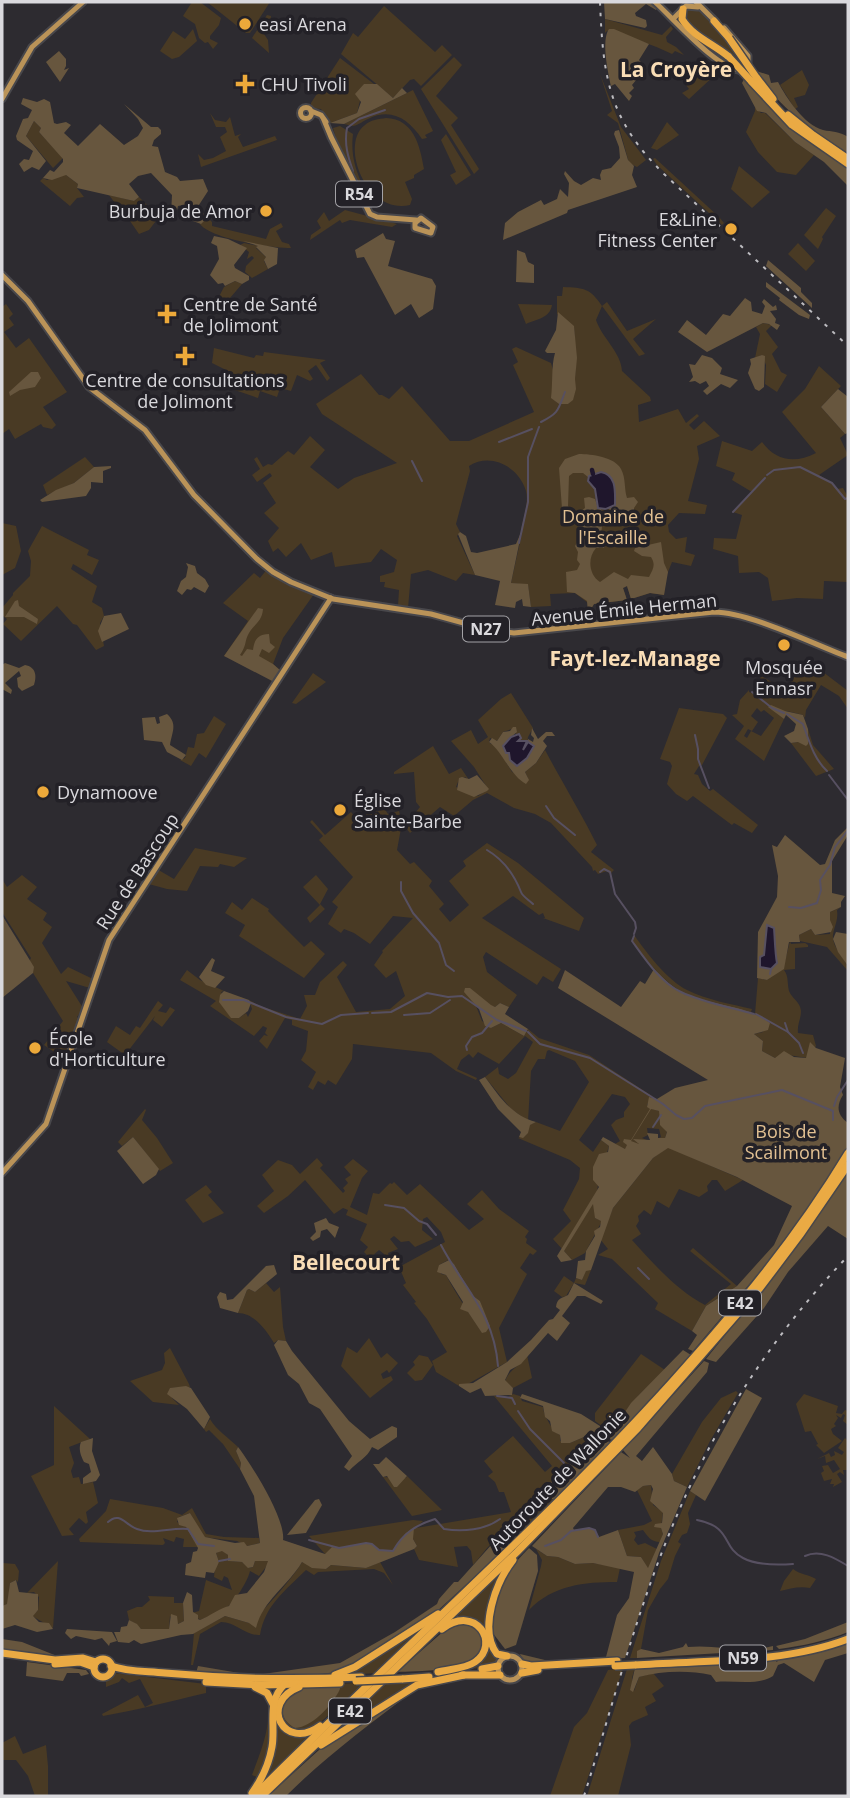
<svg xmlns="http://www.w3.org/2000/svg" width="850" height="1798" font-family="'Open Sans',sans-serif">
	<rect width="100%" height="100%" fill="#2d2b30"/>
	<g fill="#493a24" fill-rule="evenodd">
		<path d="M192,2H200L221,18L219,25L210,36V39L218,43L213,49L208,42L205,43L199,38L195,24L183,16Z"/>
		<path d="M207,2H270L250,33H246Z"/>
		<path d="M384,6L435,52L442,45L452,55L421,86L414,79L410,80L393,98L341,54L353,33L358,37Z"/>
		<path d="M686,9H698L724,35L746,66L743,69L686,23L683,13Z"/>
		<path d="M267,15L271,16L269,31L264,34L268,40L269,53L252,38Z"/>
		<path d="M605,19L662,35L671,26L673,29L666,37L667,42L676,47L684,55L675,51L672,54C652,44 629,37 607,31L605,33Z"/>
		<path d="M193,29L197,41L179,57L172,59L160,51L173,31L185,39Z"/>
		<path d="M454,57L462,65L436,96L458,118L451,125L479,169L474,174L421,89Z"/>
		<path d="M340,58L374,84H364L357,113L330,123L321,109L311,108V103Z"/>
		<path d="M710,65L715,67L712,70L716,74L689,99L682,93L689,89L686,85L691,80L694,83L698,75Z"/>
		<path d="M802,70L809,85L805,95L794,98L798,107L795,109L780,85Z"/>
		<path d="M600,74L621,127L646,160L637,167L629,163L618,123L607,115L612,111Z"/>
		<path d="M413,90L433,131L425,135L427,138L422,139C409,120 392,107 368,119C363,121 359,125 353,126L344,124Z"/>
		<path d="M755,107L761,113H765L795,142L814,155L796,175L777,172L758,152L746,132L755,111Z"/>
		<path d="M210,113L215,120L226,122L230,117L235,136L241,134L238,137L243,147L275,136L277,140L201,167L198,154L204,160L213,158L226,151L220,137L227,132L225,127H216Z"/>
		<path d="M386,118C414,119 420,146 424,169L414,175V178L405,182L412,199L410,205C366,215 339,144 365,125C370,120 379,119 386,118Z"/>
		<path d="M34,121L41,128L39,132L63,158L53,168L26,136Z"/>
		<path d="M667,122L679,135L657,150L651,148Z"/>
		<path d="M340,126L353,134C350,159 358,177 369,198L366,200L336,138L333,128Z"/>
		<path d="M446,134L471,175L456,185L450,175L456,172L441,140Z"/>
		<path d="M655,158L719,217L724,223L722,225L657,165L653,159Z"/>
		<path d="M739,166L770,192L752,208L731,189Z"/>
		<path d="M59,175H66L78,184L77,188L84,197L77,198L70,206L40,181L43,178L47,180Z"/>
		<path d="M109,195L134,201L139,197L159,217L149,230L139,234L121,208L118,207Z"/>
		<path d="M826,208L836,216L822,237L823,239L818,249L804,235Z"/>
		<path d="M345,210L397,224L392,227L350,220L342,223L340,220L310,240L311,235L321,228L317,221L324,212L329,221Z"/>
		<path d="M206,216L212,222V226L266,239L270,229L281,223L283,227L276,231L282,242L289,244L291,248C271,248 211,239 200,224L206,219Z"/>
		<path d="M244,243L259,246L256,248L267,258L264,261L268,269L252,278L245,272L246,266L254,258L252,256L247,259L249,252L240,245Z"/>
		<path d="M798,243L815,261L806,271L788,254Z"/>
		<path d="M235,281L242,284L230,298L224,313L213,308L224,287Z"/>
		<path d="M563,287C584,288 590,288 602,306L607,302L627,331L656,319L633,339L645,354L639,356L602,306L596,320C602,338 621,352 622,371L650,397L651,401L638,405L639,422L678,409L686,423L697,414L699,416L689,425L694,430L704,421L720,436L697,446L699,459L688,501L707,505L705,514L679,513L668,525L669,532L676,539L687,537L685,552L695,555L691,566L672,562L666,577L664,595L650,593L631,599L627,586L623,588L627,600L594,604L588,614V603L575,593L550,594L551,606L531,607L528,585L511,583L522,533L521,530C523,519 529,503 526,491C519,467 491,452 469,466L470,471L456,524L460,532L457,536L475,575L463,573L456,581L428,570L411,574L408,608L398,606L399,590L384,587L385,582H380V576L394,572L397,560L381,549L371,562L335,567L332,552L311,560L301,543L286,557L278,548L273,552L268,541L279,528L264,513L276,503L263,483L272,476L270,473L257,482L252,475L260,469L254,459L257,457L263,467L268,464L272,465L288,451L294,455L310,436L325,450L310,467L338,489L354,478L397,463L322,414L316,404L361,374L379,395H382L389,399L402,386L450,441H469L534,412L513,365L518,362L512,349L516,347L551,363L553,370L552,398L559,404H568C577,395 574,390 575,378C576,361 575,344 574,327L557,314V296H562Z"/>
		<path d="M6,304L13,314L9,318L14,325L4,332L16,348L29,338L67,392L43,407L56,425L52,429L43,427L41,424L15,439L9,429L2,434V307Z"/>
		<path d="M518,304L552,305C550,318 537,319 526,324Z"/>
		<path d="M763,323L772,325L766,331L778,347L772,354L781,372L787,375L777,392L765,384L766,365L762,355L755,358L760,334L756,327Z"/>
		<path d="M214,348L254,358L256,355L263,356L264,352L326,360L320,363L330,378L327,381L316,365L308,371L313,379L310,381L297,375L291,391L280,388L277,397L260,391L258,398L223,386L228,371L212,363Z"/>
		<path d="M819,366L841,386L821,407L845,434L840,438L848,455L819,475L832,483L837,489L843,488L848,497V582L824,581L823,599L797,598L772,601L768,578L759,572L739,573L738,556L713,549L714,538L736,539L742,515L733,512L752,492L732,480L735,473L716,466L722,441L752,451L762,442C776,461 795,464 816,453L782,412L805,389Z"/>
		<path d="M85,457L94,467L74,483L47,495L43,485Z"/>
		<path d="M2,523L16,526L21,551L15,568L2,575Z"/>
		<path d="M42,526L89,550L87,555L99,560L92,575L73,564L71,569L97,586L92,602L102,608L104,616L100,623L104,646L96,650L77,625L73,624L57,606L21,641L3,624L7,619L2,615V608L13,595V593L30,576L31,561L28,551Z"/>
		<path d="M268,568L314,594L283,638L273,664L281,671L224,656L248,621L223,603L254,573L260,578Z"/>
		<path d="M804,661L823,672L848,691V709L839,696L821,685L806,710L805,718L803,715L787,711L775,712L784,719L764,761L735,739L744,726L732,715L737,714L740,700L749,690V692L754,694L761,676L786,690ZM757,708L761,712L764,710L774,718L761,736L751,731L747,738L744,736L748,729L752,731L758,722L751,716Z"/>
		<path d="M313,673L326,682L296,704L292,703Z"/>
		<path d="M511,693L533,728L528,737L526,753H508L515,742L516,733L512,729L503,732L497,741L490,738L489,742L491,744H495L512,772L528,778L525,772L536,763L545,750C562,782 580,811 597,845L591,852L614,870L610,874L607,871L598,874L595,870L593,871L592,867L551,823L535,814L514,808L487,793L473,800L454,816L440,807L410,833L402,823L397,850L410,864L414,862L432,881L429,886L444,904L439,909L450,922L469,905L449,881L466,866L463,861L487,843L518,863L584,918L579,931L543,918H545L543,913L539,915L513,896L482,918L561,969L553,982L543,976L537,985L486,952L483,957L487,972L517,995L509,1007L500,1003L495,1007L474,1001L482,1021L491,1028L501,1023L524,1036L528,1029L539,1038L589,1055L652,1096L647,1105L649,1108L659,1111L660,1122L667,1132L665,1138H659L661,1137L659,1129L647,1128L648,1135L642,1138L647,1140L641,1151L634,1154L615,1144L620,1141L611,1125L616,1120L624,1117V1112L630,1104L625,1097L612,1094L579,1140L593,1152L601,1140L609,1146L598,1183L595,1218L602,1221L585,1253L572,1260L553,1239L571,1221L563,1210L579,1179L580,1168L570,1160L518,1138L526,1135L529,1125L536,1122L560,1131L589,1082L575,1061L549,1050L547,1051L545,1059H538L531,1071L528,1121L511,1109L485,1077L498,1067L499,1074L508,1079L516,1073L533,1042L525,1036L499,1064L478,1052L473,1058L469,1054L461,1060L457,1069L477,1078L476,1080L456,1071L431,1053L353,1044L352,1059L336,1085L328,1080L325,1085L318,1081L313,1090L308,1087L316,1072L301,1060L306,1051L308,1031L292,1025V1020L285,1018L267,1049L259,1041L264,1035L268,1036L265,1033L267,1028L263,1026L254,1036L210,1006L216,1001L180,980L187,970L200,980L224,991L221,992L239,1018L246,1013L248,1017L252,1009L249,1000L260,1006L300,1019L307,1006L304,995H315L320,982L343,961L347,965L337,977L356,1012L390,1009L405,996L396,971L386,978L374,965L383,952L382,951L413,918L393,916L370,944L354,933L344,929L341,933L328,924L338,907L332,902L353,877L319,840L323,836L310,822L312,820L325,835L351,812L355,817L372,803L377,812L384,808L388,814L399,811L402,823L411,818L420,807L416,802L414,772L394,774V772L433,746L449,774L461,768L469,780L465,777L458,782L456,787L478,796L488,789L474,767L451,741L471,730L478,744L488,737L478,720L501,699Z"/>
		<path d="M679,708L723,714L727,718L702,765L699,766L694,774L698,775L702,784L710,791L713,789L758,825L752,833L734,823L732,825L693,796L687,801L676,794L667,784L672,766L670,762L660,759Z"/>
		<path d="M214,716L226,724L206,758L199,753L191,766L180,760L185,758L188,747L194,748L197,734L204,733Z"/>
		<path d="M808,729L813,745L834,769L816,776L791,743L798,742Z"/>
		<path d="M195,848L247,858L234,867L220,864L218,867L200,866L187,891L167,889L145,883L155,868L174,879Z"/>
		<path d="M22,875L37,887L27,899L47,913L43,920L52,927L42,943L61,974L68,967L93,979L90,988L66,981L83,1008L77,1017L81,1023L70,1042L66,1060L44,1045L63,1021L33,973L29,962L31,958L2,912V879L7,887Z"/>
		<path d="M316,875L328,889L320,904L325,909L310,923L307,918L320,905L303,887Z"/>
		<path d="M252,898L269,909L268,911L304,947L311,941L325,954L304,978L239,936L245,925L225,913L232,902L242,910Z"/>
		<path d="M841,907L837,910C839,921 832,930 833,939C835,952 848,959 848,971L827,947L800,941L799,935L811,929L815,935L830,934V912Z"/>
		<path d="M634,935C646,952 667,980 687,990C707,1000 731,1004 752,1009L751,1012C728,1007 697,1004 677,989C659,976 645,959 632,941Z"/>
		<path d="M790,941L791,944L805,943L808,945V947L795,948V969L784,970C789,977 787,983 789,991C792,999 800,1001 801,1011C801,1019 797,1024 798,1033L813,1035L816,1046L807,1058L788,1055L775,1058L762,1051L763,1041L754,1034L763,1032L765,1019L755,1014L758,978L767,980L783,969Z"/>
		<path d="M158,1001L163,1005L158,1011L166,1013L170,1007L175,1010L162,1027L153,1020L155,1016L125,1055L107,1042L116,1026L130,1035L136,1026L140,1028Z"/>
		<path d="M145,1109L146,1110L142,1120L157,1138L173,1163L160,1171L133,1137L122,1146L118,1142Z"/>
		<path d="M668,1147L743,1180L725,1191L717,1180H712L707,1186L708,1191L699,1197L679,1189L669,1208L657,1201L651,1215L644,1210L638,1216L639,1221L636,1226L641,1234L632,1240C653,1263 676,1290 705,1305L731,1284L690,1251L693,1248L737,1286L706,1306L692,1331L655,1309L658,1303L612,1259L598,1255L608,1249L600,1239L613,1208L653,1158Z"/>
		<path d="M317,1158L323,1165L320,1168L343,1193L345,1191L343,1188L348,1183L345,1179L351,1175L344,1167L353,1159L368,1171L362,1178L350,1207L367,1215L373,1193L379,1194L390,1183L392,1184L394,1182L407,1195L420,1184L469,1230L484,1219L467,1204L482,1190L499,1209L529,1231L525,1237L527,1239L526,1243L537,1251L533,1255L530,1253L520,1268L527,1274L499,1328L507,1362L466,1385L459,1384V1386L436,1372L432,1361L447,1352L427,1319L414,1303L416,1302L403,1285L406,1283L399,1267L445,1242L441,1232L427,1217L423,1219L422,1230L433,1239L415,1247L409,1241L401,1242L394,1236L390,1239L398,1249L388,1253L391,1261L386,1262L384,1254L379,1250L370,1258L364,1252L368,1247L360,1240L367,1224L346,1215L348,1210L343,1208L334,1214L305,1180L288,1196L264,1213L257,1206L274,1191L262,1175L278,1160L292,1165L300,1174ZM448,1260L454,1264L472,1295L480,1301L488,1323L482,1332C469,1313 457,1296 446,1275L441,1274L439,1265Z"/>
		<path d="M206,1185L212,1192L208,1195L224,1213L203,1223L185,1200Z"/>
		<path d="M586,1270H591L585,1285L574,1283L566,1296L562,1297L554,1291L564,1276L574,1283L576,1278L582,1280Z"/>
		<path d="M266,1283L274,1292L280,1287L283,1327L286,1341L278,1340L274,1343C266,1330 254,1313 238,1313L247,1290L249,1289L255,1292Z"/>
		<path d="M369,1338L381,1358L387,1353L398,1363L389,1373L387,1370L381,1374L383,1379L391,1376L393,1380L370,1398L341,1366L347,1347L357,1353Z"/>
		<path d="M170,1348L189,1384L190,1387L171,1388L172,1398L179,1405L153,1402L130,1381L162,1370L165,1363L164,1353Z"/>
		<path d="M641,1354L665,1370L639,1395L611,1433L595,1421V1413Z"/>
		<path d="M419,1355L428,1357L433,1365L422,1380L415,1381L407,1373L415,1365L413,1362Z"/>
		<path d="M527,1355L532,1378L513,1388L505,1381C510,1368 521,1366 527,1355Z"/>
		<path d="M736,1391L738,1393L710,1441L687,1487L674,1481L672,1474L702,1422L721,1398Z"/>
		<path d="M513,1394L520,1396L522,1401L543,1407C543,1414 553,1432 560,1435V1441L570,1443L591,1434L598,1437L526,1519C536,1518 542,1505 552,1499L556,1500L521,1534C501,1524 486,1551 473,1565L471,1551L467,1546L454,1547L458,1567L419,1560L414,1549L417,1546L413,1539L393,1551L379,1550L376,1547L325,1554L309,1536L413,1520L423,1521L416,1528L511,1512L504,1492H499L495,1482L488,1476L493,1472L484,1461L513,1436L545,1472L552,1466L494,1396L508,1397Z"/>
		<path d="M804,1394L838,1406L836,1413L842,1414L845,1410L848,1411V1425L843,1421L845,1415L843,1414L841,1418L836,1415L838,1418L834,1424L836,1426L831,1429L833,1434L842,1441L824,1453L816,1445L818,1444L811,1431L805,1432L796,1404Z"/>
		<path d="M54,1406L90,1439L69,1447L74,1463L71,1471L73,1478L79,1477L81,1484L93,1482L98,1503L86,1512L88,1522L86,1524L79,1518L69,1529L74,1535L62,1536L31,1476L54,1465Z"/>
		<path d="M210,1419C216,1430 229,1438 238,1447L236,1451L241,1463L240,1469L223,1444L209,1430L206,1432L204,1429Z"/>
		<path d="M845,1438L848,1441V1470H843L844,1475L840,1472L837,1474L842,1482L833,1487L834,1484H830L832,1479L824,1481L821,1473L824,1471L822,1466L828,1465L833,1473L840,1469L834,1460L826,1463L825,1456L817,1459L829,1453L831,1457L835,1455L834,1451L842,1455L844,1452L838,1448Z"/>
		<path d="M407,1476L442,1510L412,1516L383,1477L406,1478Z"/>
		<path d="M651,1485L653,1505L663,1512L661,1528L663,1534L660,1542C651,1542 648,1537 643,1530L634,1532L636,1536L634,1540L638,1545L645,1543L657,1549L648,1569L641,1557L627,1556L618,1530L644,1525L652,1521L637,1490L643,1486Z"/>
		<path d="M690,1491L696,1495L688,1513L690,1524L687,1533L682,1535L678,1542L681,1544L675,1556L668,1579L660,1589L648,1610L641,1649L637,1652V1658H630L661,1561Z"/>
		<path d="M110,1499L163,1508L182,1515L192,1508L206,1534L224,1537L259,1538L260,1543L247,1546L237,1541L203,1537L190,1513L179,1517L177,1522L186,1527L198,1547H183L184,1539L176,1537L174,1542L163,1538L165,1543L163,1545L80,1542L79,1539L106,1511Z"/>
		<path d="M536,1549L547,1556L558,1557L575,1564L593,1563L617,1567L620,1568L617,1582C584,1582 553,1585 529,1610L541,1566L542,1560Z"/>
		<path d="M222,1550L228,1555L229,1561L242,1562L249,1568L253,1567L255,1561H268L269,1563L259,1576L250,1571C248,1581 234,1603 226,1608C218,1614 209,1616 200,1620L192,1613L199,1611L206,1580L232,1590L228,1578L224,1576L222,1581L214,1577L215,1567L219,1562L216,1553Z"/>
		<path d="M2,1560L3,1563L15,1564L19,1571L18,1582L16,1580L10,1583L8,1604L2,1606Z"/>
		<path d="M58,1561L53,1628L32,1616L38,1610L39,1597L34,1592L27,1593Z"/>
		<path d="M302,1562L326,1569L331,1565L366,1568L380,1562L393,1585L384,1573L374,1569L318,1572L314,1575L306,1570C285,1591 265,1605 260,1635C246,1636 236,1622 221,1622L200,1634L193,1665H191L194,1633L225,1616L249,1623C261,1615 295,1575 302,1562Z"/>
		<path d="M793,1569C801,1575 808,1574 816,1579L810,1588C798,1586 790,1589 780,1591L784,1581Z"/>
		<path d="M502,1572L489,1642L501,1657C491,1670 476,1668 460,1669L450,1622Z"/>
		<path d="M148,1596L174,1597V1603H183L184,1621L178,1624L170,1616L169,1629H141L136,1624L129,1620L127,1611L137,1607H142L150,1600Z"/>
		<path d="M434,1619L376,1673L334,1676Z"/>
		<path d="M635,1667L632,1678L634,1691L639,1677L653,1673L664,1686L652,1694L656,1701L645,1707L648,1715L632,1722L629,1726L631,1745L618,1796H587L627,1669Z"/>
		<path d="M623,1668L582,1796H550L574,1727L587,1713L608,1670Z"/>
		<path d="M113,1673L206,1684V1693C171,1701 138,1710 103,1716L102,1714L138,1695L145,1707L153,1703L140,1679L129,1683L122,1678L119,1682L106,1687V1679Z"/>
		<path d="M436,1678L325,1740L386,1682Z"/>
		<path d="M355,1683H366L316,1726L303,1733L287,1728L279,1711L312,1720C324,1712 339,1699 339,1684Z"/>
		<path d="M283,1687H292L281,1696L276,1705L287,1731L315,1732L269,1776L262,1780L266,1772L274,1702Z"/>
		<path d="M258,1689L271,1702L269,1751L259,1778L252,1775C260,1753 274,1721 266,1698L256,1692Z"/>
		<path d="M15,1736L23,1754L46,1745L48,1766V1796H35L28,1776L16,1760H2V1743Z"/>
	</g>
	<g fill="#67563e" fill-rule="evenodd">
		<path d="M604,2H652L658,7L656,10L646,4L635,13L636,16L646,20L647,26L645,28L605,19Z"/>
		<path d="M609,29H614L649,44L639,60L646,68L632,85L634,88L629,93L632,96L629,101L615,84L611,86C608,72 601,40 609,29Z"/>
		<path d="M59,51L66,59V66L64,70L69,68L60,82L46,62Z"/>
		<path d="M753,70L769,75L771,83L778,82C786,97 804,125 823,130C832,132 839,131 848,137V153C807,128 782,109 753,70Z"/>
		<path d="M745,77L799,135L848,169V186L824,162L795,142L766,113L757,111L742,83Z"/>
		<path d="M364,84H377L393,98L402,88L407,93L344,124L330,123L357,113L361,102L355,94Z"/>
		<path d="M23,98L37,102L44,99L50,102L54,123L57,124L66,122L71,125L64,133L78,146L100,124L124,145L138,136L143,128L138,119L124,104L151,127H158L161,130V134L154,140L152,146L158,147L165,172L177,177L180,181L203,179L208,191L197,208L205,214L206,219L201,224L193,221L191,214L183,205L178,206L176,214H171L172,195L151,173L138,176L129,184L139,197L134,201L77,188L78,184L66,175L52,180L43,178L50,170L54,172L63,162V159L39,132L41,128L34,121L26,136L46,161L39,170L32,167L24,172L19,164L24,159L29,160L33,151L17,140L16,136L23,119L28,118L32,110L21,104Z"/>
		<path d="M619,130L628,160L634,166L632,175L637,187L568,210L567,213L503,240L505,223L518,212L541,200L544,205L557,199L560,189L568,197L569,183L564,174L565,171L574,181L581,185L593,178L601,180L600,175L602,170L611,168L620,158L619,147L614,134L615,131Z"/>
		<path d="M383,233L386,239L395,241L388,266L432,279L436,286L433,309L419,318L411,304L395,315L364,257L357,258L355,250Z"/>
		<path d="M214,236L228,239L247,248L234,265L235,268L249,276V280L242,284L235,281L225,286L223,283L218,284L210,275L219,259L217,246L211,243Z"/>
		<path d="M243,241L278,248L277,264L268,269L264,260L266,257L256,247L258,246Z"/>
		<path d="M517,250L525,253L528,262L534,265V283L516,282Z"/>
		<path d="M768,260L801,288V292L812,303V308L766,266Z"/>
		<path d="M766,282L810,315L809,319L799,315L779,300L780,298L766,287Z"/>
		<path d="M745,298L751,302L752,311L762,314L765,306L762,302L764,299L773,307L776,305L777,310L770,311L776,319L775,323L780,325L777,330L769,324L763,323L707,352L678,332L687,320L706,335L723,314L730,316Z"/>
		<path d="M558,312L574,326L577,358L575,379L576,389L573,400L568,404H559L551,398C553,383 551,367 555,353H547L545,351L556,330Z"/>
		<path d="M702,355L712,358L722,368L720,374L738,380L730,388L721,384L707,395L703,391L709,386L706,381L700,384L695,381L689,382L693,377L689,364L695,365Z"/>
		<path d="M762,355L765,356L764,387L759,391L755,389L748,373L751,364L750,359Z"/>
		<path d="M31,372H38L41,378L35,387L20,390L10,396L9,392Z"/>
		<path d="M838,389L848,397V433L845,434L821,407Z"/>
		<path d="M579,454C591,454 615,457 621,469C626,478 624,489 627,498L634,497L638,502L634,508V516L631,520L618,521L615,514L610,512L609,508L615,505C615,491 617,475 601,472L588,477L583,473H573L569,476L568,506L572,512L563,522L559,468L565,459Z"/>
		<path d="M111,466V468L103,471V483L91,482V488L86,496L42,502L40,500L56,490L74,483L94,467Z"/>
		<path d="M589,497L595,499L598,508L601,509L603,517L601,535L606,540L604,548H596C587,558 589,575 600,582L614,572L628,579L631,575L649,577C653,569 656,565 651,557L642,556L634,551L635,548L661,542L664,563L668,572L664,595L650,593L631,599L627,586L623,588L627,600L594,604L588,614L587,601L575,593L567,592L566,572L577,570L580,564L577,560L578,552L575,546L580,537L577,514L585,508L584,498Z"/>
		<path d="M522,530L511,583L528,584L531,607L523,606L522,599L516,602L515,608L495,605L500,581L475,575L458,534L460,532L466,536L471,552L477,553L516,544Z"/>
		<path d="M186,563L195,566L197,573L205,579L209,586L205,593L194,587L191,590L187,589L182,595L177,591L181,581L186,577L188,567Z"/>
		<path d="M18,600L19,606L38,619L37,624L24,617H5L15,601Z"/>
		<path d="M258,608L263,609C262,622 254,624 249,633C244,642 247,645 240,655L242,656L247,649L253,650C254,640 258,634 269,634L270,643L275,647L269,653L262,649L259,656L273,664L281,671L274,682L224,656Z"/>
		<path d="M121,613L129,629L102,642L98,631L104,616Z"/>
		<path d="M5,663L19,668L25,665C36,667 37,676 34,685L22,691L18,687L17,678L21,676L19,671L5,683L12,690L11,694L2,689V665Z"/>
		<path d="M771,705L785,711L803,715L808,729V744L806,746L798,742L791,743L784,736L794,731L796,724L786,715L784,719L768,707Z"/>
		<path d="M167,714C178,724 172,732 170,745L186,755L182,760L167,752L162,742L144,740L142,718L155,717L157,724L160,723L159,717Z"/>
		<path d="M513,727H516L517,732L511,737L507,753H509L510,760L516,766L527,758L534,746L528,742V739L533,742L534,738L531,735L532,728L538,739L546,732H552L555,736H547L543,741L547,746L536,763L525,772L529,780L526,784C509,774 503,752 489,742L492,738L497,741L503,732L510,731Z"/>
		<path d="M477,775L489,789L487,791L474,797L457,790L459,778L462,777L469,779Z"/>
		<path d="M848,827V835L832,861V893L845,896L841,902V907L830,912V920L833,927L831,932L815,935L811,929L799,935L800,942H789L784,969L767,980L757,978L758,932L777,897L778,876L772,845L777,847L785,835L820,865L825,864L835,840Z"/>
		<path d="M2,915L34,967L33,973L2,998Z"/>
		<path d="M836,932L848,934V966L838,952L833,939Z"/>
		<path d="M212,958L215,960L211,971L225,977L215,988L206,985L199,977Z"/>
		<path d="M654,969C662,976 670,986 680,991C708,1007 745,1003 770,1023L768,1030L754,1034L763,1041L762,1051L775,1058L784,1051L794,1057L806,1058L810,1042L816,1048L845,1058L840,1087L843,1095C836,1106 837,1115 848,1123V1146L826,1182L779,1249L693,1351L688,1349L697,1335L692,1331L706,1306L737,1286L774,1245L792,1206L737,1177L668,1148L653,1158L613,1208L591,1270L586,1271L582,1280L576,1278L578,1261L585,1260L586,1251L595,1236L594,1231L600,1227L601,1221L595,1218L593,1204L564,1251L572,1260L561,1262L557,1256L599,1187L593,1180V1167L599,1154L608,1152L609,1146L601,1140L603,1137L625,1149L627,1145L623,1142L624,1139L631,1140L650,1109L647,1107L649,1097L657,1099L675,1088L708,1080L558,988L565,970L621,1007L640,981L645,984ZM651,1109L659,1111L660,1125L667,1132L665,1138H658V1134L647,1133L650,1140L633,1139L639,1144L631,1141Z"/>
		<path d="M465,988H470L491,1005L495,1007L500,1003L509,1007L505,1014L528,1029L524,1036L501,1023L491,1028L485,1026L479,1009L464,992Z"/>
		<path d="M224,991L249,1000L251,1003L248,1011L239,1018H231L219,1002L220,995Z"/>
		<path d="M485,1077C499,1096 512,1116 536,1122L530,1125L528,1133L523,1138L519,1137L521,1132L498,1109L479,1080Z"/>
		<path d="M133,1137L159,1169L156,1175L143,1184L117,1151Z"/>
		<path d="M848,1171V1239L828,1226L788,1272L764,1308L716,1362L706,1359L799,1243Z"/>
		<path d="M326,1218L329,1223L339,1227L335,1238L327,1229L321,1231L320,1237L313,1241L310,1238L316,1232L314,1223Z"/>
		<path d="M449,1260L454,1264L472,1295L480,1301L490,1326L486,1332L482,1333L468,1312L460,1309L463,1302L446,1275L437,1272L439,1265Z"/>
		<path d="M274,1265L277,1274L255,1292L249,1289L247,1290L238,1313L220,1308L217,1297L220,1292L226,1294L227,1300L233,1299L266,1266Z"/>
		<path d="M574,1283L603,1301L601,1304L585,1296H577L562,1316L570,1323L557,1341L548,1333L521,1364L510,1370L505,1380L513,1388L512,1395L485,1396L481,1388L470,1393L459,1386V1384L473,1383L507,1362L531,1340L549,1320L553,1319L560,1310L556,1307C557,1298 562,1298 568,1295Z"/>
		<path d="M278,1340L286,1341L292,1351L349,1421L370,1439L392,1426L397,1428V1437L378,1450L372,1447C367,1458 357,1462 349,1471L344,1467L352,1456L320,1409L309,1403L299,1384L288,1375L274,1345Z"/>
		<path d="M683,1350L691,1355L613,1440L605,1438L610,1443L556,1500L552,1499C542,1505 536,1518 526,1519L522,1511L597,1437L591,1434L570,1443H561L560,1435L552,1431L550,1421L545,1417L543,1406L520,1398L522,1394L581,1414L611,1433L631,1403Z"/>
		<path d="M704,1361L709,1363L707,1372L636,1456L642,1461L653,1447L672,1474L674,1481L687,1487L659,1553L625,1658L536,1664L524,1662L518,1650L520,1654L549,1661L606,1657L617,1615L629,1598L634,1572L593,1563L575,1564L558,1557L547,1556L532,1546L621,1452L630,1458L623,1450ZM651,1485L653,1489L650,1501L663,1513L662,1523L655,1524L654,1527L661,1528L663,1534L648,1568L641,1557L627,1556L618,1530L599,1537L595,1530L589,1528L574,1530L573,1528L608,1487H621L635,1492L643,1486Z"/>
		<path d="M186,1386L191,1388L210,1417L204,1429L187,1409L167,1394L170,1388Z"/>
		<path d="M746,1389L762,1398L705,1501L690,1491Z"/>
		<path d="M93,1438L92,1451L100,1475L96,1481L83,1484V1478L91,1472L89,1464L84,1462C81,1456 78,1449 81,1442Z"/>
		<path d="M238,1447C252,1465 286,1520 283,1540L325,1554L332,1547L339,1548L366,1543L372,1544L379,1550L393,1551L406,1533L414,1528L413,1539L417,1546L414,1549L366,1568L331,1565L326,1569L312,1568L302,1562C288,1586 263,1600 256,1628L249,1623L225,1616L193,1634L181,1635L141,1644L134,1640L129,1643L118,1642L114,1632H120L121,1627L127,1626L129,1620L137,1624L141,1629H169L171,1614L177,1616L178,1624L184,1621L183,1603L187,1592L192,1595L193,1612L198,1615V1619L200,1620C210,1616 220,1608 229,1606L235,1595L247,1593L264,1572L268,1561H255L253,1567L248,1568L242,1562L228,1561V1555L222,1551L216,1553L219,1562L214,1573L206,1572L205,1578L185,1575L186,1564L191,1562L193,1552L197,1551L198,1548L186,1527L179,1525L177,1518L190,1513L205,1537L235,1543L244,1542L247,1546L260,1543L254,1496L240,1469L241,1463L236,1451Z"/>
		<path d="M386,1457L407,1476L397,1487H394L387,1476L383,1477L373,1464H379Z"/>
		<path d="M319,1499L322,1505L306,1533L287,1535L315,1500Z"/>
		<path d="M508,1530L515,1531L519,1536L434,1614L365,1659L338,1672L290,1677L196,1673L198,1666L245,1674H263L340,1663L395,1632L437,1604L439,1599L454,1582H458L502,1533Z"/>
		<path d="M529,1548L537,1555L538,1571L516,1645L505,1649L492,1632C488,1599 506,1571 529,1548Z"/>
		<path d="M16,1580L19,1592L38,1594V1610L33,1616L39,1622L49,1623L53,1629L37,1632L15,1625L2,1629V1606L7,1604L10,1583Z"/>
		<path d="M469,1622L483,1636C483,1641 484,1648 482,1652C472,1672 414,1671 397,1672L453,1623Z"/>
		<path d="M848,1622V1632C826,1641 802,1646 779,1649L776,1646L805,1639Z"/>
		<path d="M67,1629L112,1632L117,1641L110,1643L109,1646L102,1638L95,1640L76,1636L71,1639L65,1633Z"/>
		<path d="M2,1639L22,1642L57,1656L58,1659L2,1652Z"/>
		<path d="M848,1642V1653L825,1660L814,1682L784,1663L778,1665L773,1676C757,1686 734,1680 716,1682L711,1675C688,1670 661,1671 639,1677L633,1692L630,1690L635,1668L774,1659L777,1662L779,1658Z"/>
		<path d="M686,1643L688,1647C716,1644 746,1654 773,1646V1650L637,1658V1651L641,1649L659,1653L683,1647Z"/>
		<path d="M27,1662L86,1670L89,1674L81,1676L79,1673H67L63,1681L26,1676Z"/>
		<path d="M339,1684L340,1689C333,1704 313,1727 295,1728C282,1721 281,1712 283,1699L299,1689Z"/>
		<path d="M409,1691L408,1695C366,1727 323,1759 286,1796H268L329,1741Z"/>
	</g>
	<g fill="#1f162c" stroke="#575061" stroke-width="2">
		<path d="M601,472C617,475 615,492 615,505L606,509L598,508L595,489L588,481L589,476Z"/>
		<path d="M519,734L521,738L518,741H527L523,750L528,742L534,746L527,758L517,766L510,760L509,753H506L503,746L511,737Z"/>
		<path d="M767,925L774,928C775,941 775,953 777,963L771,969L760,967V957L764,955Z"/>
	</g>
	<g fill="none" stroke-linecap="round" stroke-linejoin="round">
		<g stroke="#575061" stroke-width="2">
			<path d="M353,171C348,157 344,144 347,128L359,119L385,110"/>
			<path d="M541,422C559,413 558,410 565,392"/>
			<path d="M499,442L532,429"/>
			<path d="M412,461L422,481"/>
			<path d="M767,475L774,470L800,467L832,483L845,499L848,498"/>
			<path d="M733,512L765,478"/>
			<path d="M519,543L528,502V457L539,427"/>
			<path d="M752,692L772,708L784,713"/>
			<path d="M787,714L803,724C809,741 814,759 827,771"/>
			<path d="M695,735L698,749V759L709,788"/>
			<path d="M829,775L848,800"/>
			<path d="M546,806L554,818L575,835"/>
			<path d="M487,850C504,860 514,874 521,892C523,897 529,900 533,904"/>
			<path d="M600,872L604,869L610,872L615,894L635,922L636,928L634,934"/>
			<path d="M401,882V891L413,913L439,943L446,965L454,971"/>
			<path d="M789,907L801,908L817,903L821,890L820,880L830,865L835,847L848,830"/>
			<path d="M634,936L632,941C645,959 660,982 681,992C704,1003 730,1007 754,1014"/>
			<path d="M770,974L771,969"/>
			<path d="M223,1000H244L286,1017L322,1024L341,1015L368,1013"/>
			<path d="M372,1013L391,1012L427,993L448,997L462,996L497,1020L526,1031"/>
			<path d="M756,1014L788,1032"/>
			<path d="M404,1015L430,1013L450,1000"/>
			<path d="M785,1023L788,1032L799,1043L803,1053"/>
			<path d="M528,1032L540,1044L590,1058L663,1104L676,1115L684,1119L692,1118L705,1106L782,1090L833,1111V1120"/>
			<path d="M467,1050L466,1046L472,1037L482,1033L492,1021"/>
			<path d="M834,1106L837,1097L848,1080"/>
			<path d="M653,1127L661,1115"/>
			<path d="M385,1205L404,1208L419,1221L427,1224L436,1235"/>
			<path d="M441,1245C464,1289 494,1313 498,1366"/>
			<path d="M638,1268L649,1279"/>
			<path d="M497,1396L512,1398L515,1404"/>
			<path d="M518,1411L530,1429L564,1463"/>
			<path d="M697,1520C733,1527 721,1547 743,1558C756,1565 779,1565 793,1564"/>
			<path d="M108,1522C120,1511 125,1525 137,1529C152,1535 172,1527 188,1529L198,1544L214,1546"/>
			<path d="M309,1540L339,1548L366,1543L372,1544L379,1550L393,1551C403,1533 416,1525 435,1519L444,1529C463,1532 485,1530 500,1519"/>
			<path d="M545,1546L561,1540L571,1531L589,1528L595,1530L598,1537"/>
			<path d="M805,1556C820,1549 835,1558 848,1566"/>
			<path d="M219,1561L230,1559"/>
		</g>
		<path stroke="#1f162c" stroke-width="4.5" d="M592,470L593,474"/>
		<g stroke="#48474b" stroke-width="9">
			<g id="major">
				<path d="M655,2C672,17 720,73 743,70L748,65V56L724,28"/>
				<path d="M696,2L716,22"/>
				<path d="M673,19L686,6L698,7"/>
				<path d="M2,99L32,47L83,2"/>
				<circle cx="306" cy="113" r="5.5"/>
				<path d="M311,111L321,115L326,122"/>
				<path d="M324,120L331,137L370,214L377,217L416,220"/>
				<path d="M421,218L433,227L431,233L415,228V223Z"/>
				<path d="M2,275L28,301L89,387L145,430L194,495L257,559L273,572L291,582L333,599L431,614L489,630L514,633L714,612C749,612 813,644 848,657"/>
				<path d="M2,1173L46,1124L109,940L331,598"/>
				<circle cx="510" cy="1668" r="12"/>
			</g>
		</g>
		<g stroke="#48474b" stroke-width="10">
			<g id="highway">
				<path d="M683,9L682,19C693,37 714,44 729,57"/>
				<path d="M714,21L729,38"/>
				<path d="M756,77L773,99"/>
				<path d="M751,81L792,125L848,164"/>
				<path d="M788,115L813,135L848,159"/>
				<path d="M2,1653L55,1660L83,1658L96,1662"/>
				<path d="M507,1656L497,1654C478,1629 496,1582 513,1560"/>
				<circle cx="103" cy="1668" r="9"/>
				<path d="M55,1664L80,1662L94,1667"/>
				<path d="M522,1664L531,1666L617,1661"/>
				<path d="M635,1665C705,1660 782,1664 848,1639"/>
				<path d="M111,1666C128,1672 147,1671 165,1673C231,1679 295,1680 361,1677"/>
				<path d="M482,1669L498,1666"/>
				<path d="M438,1672C449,1669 465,1669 475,1662C501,1644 476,1603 442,1629"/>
				<path d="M522,1673L538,1670"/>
				<path d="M335,1675L355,1667L438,1614"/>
				<path d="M462,1675H500"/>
				<path d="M402,1679L429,1677"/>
				<path d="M206,1682L262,1685L340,1683"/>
				<path d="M255,1687L267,1693L273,1704"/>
				<path d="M299,1687C258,1703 284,1752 320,1726"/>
				<path d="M321,1745L417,1685L464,1675"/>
				<path d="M252,1793C262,1779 269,1764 272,1747C276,1725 266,1701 285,1684"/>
				<path d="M254,1796C392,1658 539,1529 671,1383C736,1311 798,1236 848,1153"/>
				<path d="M262,1796L517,1552L638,1428L760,1288L800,1235L848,1165"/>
			</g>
		</g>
		<use href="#major" stroke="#ba9358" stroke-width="5"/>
		<use href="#highway" stroke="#eaaa44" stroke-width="7"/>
		<g stroke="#bdbcc0" stroke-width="2" stroke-dasharray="3.5 7" stroke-linecap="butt">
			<path d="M600,2C603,76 608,119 664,174L848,346"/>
			<path d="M584,1796C612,1708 635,1617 670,1532C711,1430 772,1335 848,1256"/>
		</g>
		<g stroke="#48474b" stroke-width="10" stroke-linecap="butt">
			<g id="highway-bridge">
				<path d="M729,38L756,77"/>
				<path d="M729,57L751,81"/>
				<path d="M615,1666L635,1665"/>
				<path d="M356,1681L402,1679"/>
			</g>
		</g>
		<use href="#highway-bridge" stroke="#eaaa44" stroke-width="7"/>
	</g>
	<g fill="#eca93a" stroke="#232127" stroke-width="2.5">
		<circle cx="245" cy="24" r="7"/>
		<path d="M241.5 73.5h7v7h7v7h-7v7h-7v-7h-7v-7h7z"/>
		<circle cx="266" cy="211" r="7"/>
		<circle cx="731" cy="229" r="7"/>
		<path d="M163.5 303.5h7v7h7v7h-7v7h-7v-7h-7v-7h7z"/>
		<path d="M181.5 345.5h7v7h7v7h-7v7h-7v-7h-7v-7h7z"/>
		<circle cx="784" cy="645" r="7"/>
		<circle cx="43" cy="792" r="7"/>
		<circle cx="340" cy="810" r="7"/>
		<circle cx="35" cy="1048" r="7"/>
	</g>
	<g text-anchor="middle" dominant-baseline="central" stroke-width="7" stroke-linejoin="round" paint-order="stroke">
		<g fill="#232127" stroke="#a3a2a6" stroke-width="2">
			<rect x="336" y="181.5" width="46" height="25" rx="5"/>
			<rect x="463" y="616.5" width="46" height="25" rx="5"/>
			<rect x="719" y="1290.5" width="42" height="25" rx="5"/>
			<rect x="720" y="1645.5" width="46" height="25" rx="5"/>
			<rect x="329" y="1698.5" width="42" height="25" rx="5"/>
		</g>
		<g font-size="16" font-weight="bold" fill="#dad9dd">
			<text x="359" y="194">R54</text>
			<text x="486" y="629">N27</text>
			<text x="740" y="1303">E42</text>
			<text x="743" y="1658">N59</text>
			<text x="350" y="1711">E42</text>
		</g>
		<g font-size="18" fill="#dad9dd" stroke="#232127" text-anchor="start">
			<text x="259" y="24">easi Arena</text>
			<text x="261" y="84">CHU Tivoli</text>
			<text x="252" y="211" text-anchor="end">Burbuja de Amor</text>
			<text x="717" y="219" text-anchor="end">E&amp;Line<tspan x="717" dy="21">Fitness Center</tspan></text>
			<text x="183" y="304">Centre de Santé<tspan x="183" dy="21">de Jolimont</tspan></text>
			<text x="185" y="380" text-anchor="middle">Centre de consultations<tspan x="185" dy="21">de Jolimont</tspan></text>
			<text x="784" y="667" text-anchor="middle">Mosquée<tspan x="784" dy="21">Ennasr</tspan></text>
			<text x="57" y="792">Dynamoove</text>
			<text x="354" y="800">Église<tspan x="354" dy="21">Sainte-Barbe</tspan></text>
			<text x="49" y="1038">École<tspan x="49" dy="21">d'Horticulture</tspan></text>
		</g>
		<g font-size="18" fill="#e2c092" stroke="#232127">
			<text x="613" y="516">Domaine de<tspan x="613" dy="21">l'Escaille</tspan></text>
			<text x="786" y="1131">Bois de<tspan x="786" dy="21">Scailmont</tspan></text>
		</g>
		<g font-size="18" fill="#dad9dd" stroke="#232127">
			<text transform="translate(624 609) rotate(-6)">Avenue Émile Herman</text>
			<text transform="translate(137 871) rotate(-57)">Rue de Bascoup</text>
			<text transform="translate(557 1479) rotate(-46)">Autoroute de Wallonie</text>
		</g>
		<g font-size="21" font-weight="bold" fill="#f9ddb6" stroke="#232127">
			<text x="676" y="69">La Croyère</text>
			<text x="635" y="658">Fayt-lez-Manage</text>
			<text x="346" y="1262">Bellecourt</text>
		</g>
	</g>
	<rect width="850" height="1798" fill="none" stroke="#dad9dd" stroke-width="7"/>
</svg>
